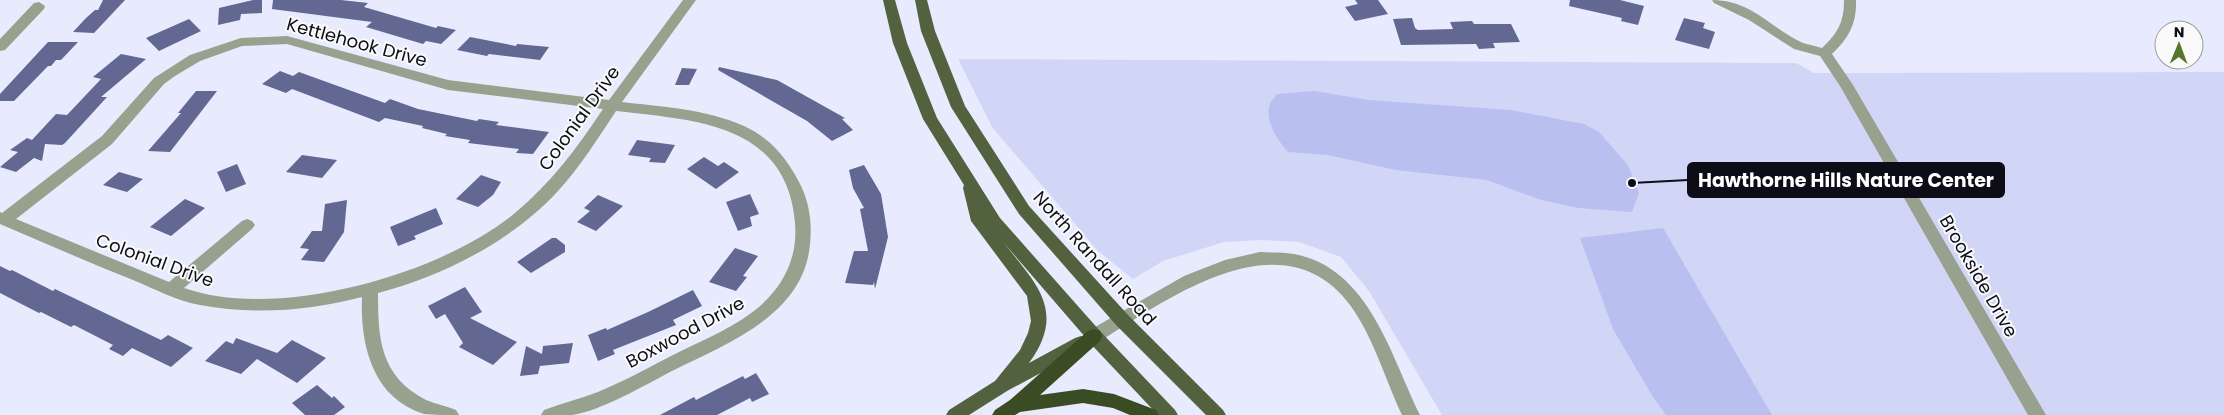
<svg xmlns="http://www.w3.org/2000/svg" width="2224" height="415" font-family="Poppins,sans-serif">
	<rect width="100%" height="100%" fill="#e8ebfd"/>
	<path fill="#d1d6f7" d="M958,59L1796,63L1814,73H1866L2224,72V415H1442L1369,291L1341,257L1299,242L1261,240L1224,242L1163,261L1133,279L1098,251L992,127Z"/>
	<g fill="#b9c0f0">
		<path d="M1315,91L1368,100L1511,110L1584,124L1599,132L1628,165L1639,193L1632,212L1578,208L1541,200L1487,180L1396,170L1328,155L1288,152C1278,141 1264,121 1270,104C1271,101 1275,97 1277,94Z"/>
		<path d="M1663,228L1772,415H1666L1653,397L1613,329L1580,238Z"/>
	</g>
	<g fill="#626892">
		<path d="M103,0H125L94,33L73,32L86,18L95,10H98Z"/>
		<path d="M253,0H262V13L241,14L240,20L218,25L219,8Z"/>
		<path d="M273,0H341L368,3L364,7L436,28L438,26L456,30L441,44L426,41L423,44L366,27L372,22L272,9Z"/>
		<path d="M1355,0H1378L1388,14L1355,21L1345,7L1358,4Z"/>
		<path d="M1570,0H1620L1644,6L1638,25L1621,21L1622,18L1569,6Z"/>
		<path d="M1412,18L1415,28L1418,30L1453,29L1450,22L1472,21L1474,24H1511L1520,42L1493,43L1495,48L1479,49L1476,44L1401,45L1393,19Z"/>
		<path d="M1684,18L1705,23L1703,28L1715,32L1709,49L1675,40Z"/>
		<path d="M189,19L201,31L159,51L146,38Z"/>
		<path d="M470,37L516,46L517,44L549,47L540,60L489,54L487,56L457,50Z"/>
		<path d="M48,42H78L61,60H56L51,66H48L14,101H0V94Z"/>
		<path d="M121,54L146,59L101,97H107L65,143L62,145L45,144L42,161L34,158L16,172L0,167L18,152L10,150L27,138L32,140L56,114L67,115L101,79L93,77Z"/>
		<path d="M719,67L777,80L845,118L842,119L853,130L832,141L807,121L718,70Z"/>
		<path d="M682,68L697,69L689,85H675Z"/>
		<path d="M280,71L293,76L299,72L385,103L390,99L418,109L477,121L479,119L499,122L496,125L549,132L533,154L516,153L519,149L468,143L470,140L445,136L447,134L422,128L423,126L385,118L379,122L292,89L286,93L262,84Z"/>
		<path d="M196,91H217L170,152L148,151L181,113H178Z"/>
		<path d="M637,140L675,145L665,163L649,162L651,158L628,155Z"/>
		<path d="M302,155L337,160L322,178L286,172Z"/>
		<path d="M704,157L718,166L724,162L739,172L716,189L687,169Z"/>
		<path d="M237,164L246,184L226,192L217,172Z"/>
		<path d="M864,165L881,194L888,237L875,289L874,282L873,285L845,283L854,251H868L860,209L864,208L853,188L849,170Z"/>
		<path d="M119,172L143,179L127,192L103,185Z"/>
		<path d="M481,175L501,182L493,195L478,207L456,199Z"/>
		<path d="M750,194L759,214L750,217L752,226L738,231L726,202Z"/>
		<path d="M598,195L623,206L596,231L577,222L590,211L584,208Z"/>
		<path d="M185,199L205,208L171,236L150,227Z"/>
		<path d="M347,200L344,232L324,262L301,260L309,249L300,248L312,231H322L325,204Z"/>
		<path d="M436,208L443,224L414,236L416,239L398,246L390,227Z"/>
		<path d="M552,238H556L565,245V252L531,273L517,262Z"/>
		<path d="M735,248L758,256L743,276L747,277L736,291L709,282Z"/>
		<path d="M0,266L10,271L12,270L53,291L55,289L161,340L168,335L193,348L171,367L132,348L123,356L109,349L113,345L74,325L71,327L41,312L39,313L0,293Z"/>
		<path d="M465,287L482,312L470,318L517,342L493,365L459,347L463,343L445,314L436,319L428,306Z"/>
		<path d="M693,290L702,306L673,320L676,325L613,350L615,354L598,361L588,335L606,328L607,330L648,312Z"/>
		<path d="M236,338L277,353L292,340L326,358L297,383L257,359L241,374L205,361L226,341L233,344Z"/>
		<path d="M573,343L569,363L540,366L538,374L520,376L526,346L542,354L543,346Z"/>
		<path d="M756,373L769,394L752,402L750,398L717,415H660L694,397L696,400L743,376L745,379Z"/>
		<path d="M317,385L332,398L334,396L345,407L334,415H305L292,403Z"/>
	</g>
	<g fill="none" stroke-linecap="round" stroke-linejoin="round">
		<g fill="#97a18d" fill-rule="evenodd">
			<path d="M683,0H696L622,102C663,107 706,109 744,126C772,139 789,161 802,188C810,206 812,225 810,244C804,315 727,344 672,371C645,385 601,411 572,415C562,415 551,415 541,415L544,410C562,403 580,399 598,392C627,380 655,364 683,350C710,337 736,326 759,307C784,285 798,257 795,223C787,123 694,120 616,111C598,138 581,166 558,191C512,241 443,276 378,293C378,339 380,376 426,400C436,404 446,406 456,410L459,415C448,415 434,415 424,414C372,398 360,344 362,297C309,311 254,315 200,305C177,301 155,289 133,280C88,262 44,243 0,224V212L2,213L102,136L154,78L190,55L241,38L287,36L448,80L609,100ZM287,44L448,90L603,109C577,148 551,183 515,213C440,275 277,321 184,288L252,229L255,225L252,221L247,219L242,221L169,282L16,219L112,144L164,84L175,76L200,61L242,46Z"/>
			<path d="M1712,0C1752,0 1770,28 1803,43C1809,45 1816,46 1822,48C1838,33 1844,22 1844,0H1856C1857,23 1849,38 1832,54L1853,85L2046,415H2028L1840,86L1820,56L1794,49L1749,20L1714,3Z"/>
			<path d="M39,2L45,6L44,9L5,50L0,51V39L34,3Z"/>
			<path d="M1260,252C1271,253 1283,252 1294,254C1369,268 1391,356 1420,415H1402C1385,379 1374,338 1350,305C1283,215 1169,298 1100,341L1094,343L1088,341L1086,336L1088,331L1184,276L1225,260Z"/>
		</g>
		<g fill="#52623f" fill-rule="evenodd">
			<path d="M883,0H895L907,43L937,118L1000,218L1100,331L1175,410L1178,415H1158L1088,341L1089,343L1087,348L1007,391L969,415H946L949,410L995,381L1020,350L1028,333L1031,321L1027,296L971,221L963,188L964,185L923,119L893,43ZM1004,243L1086,338L1081,336L1075,338L1029,363C1067,311 1036,284 1004,243Z"/>
			<path d="M915,0H927L935,31L965,106L1029,206L1128,315L1223,410L1226,415H1206L1116,325L1019,214L951,107L921,31Z"/>
		</g>
		<path fill="#3a4c23" fill-rule="evenodd" d="M1094,329L1100,331L1102,336L1100,341L1040,395L1083,389L1114,394L1156,410L1159,415H1130L1113,408L1083,403L1020,412L1015,415H992L995,410L1010,400L1088,331Z"/>
	</g>
	<g text-anchor="middle" dominant-baseline="central" stroke-width="4" stroke-linejoin="round" paint-order="stroke">
		<g font-size="18" fill="#0c0d17" stroke="#fafafa">
			<text transform="translate(357 42) rotate(15)">Kettlehook Drive</text>
			<text transform="translate(579 118) rotate(-54)">Colonial Drive</text>
			<text transform="translate(1095 258) rotate(48)">North Randall Road</text>
			<text transform="translate(155 260) rotate(20)">Colonial Drive</text>
			<text transform="translate(1979 276) rotate(60)">Brookside Drive</text>
			<text transform="translate(685 332) rotate(-28)">Boxwood Drive</text>
		</g>
	</g>
	<path fill="none" stroke="#0c0d17" stroke-width="2" d="M1632 183L1688 180"/>
	<circle fill="#0c0d17" stroke="#fafafa" stroke-width="2" cx="1632" cy="183" r="5"/>
	<rect fill="#0c0d17" stroke="#0c0d17" stroke-width="2" x="1688" y="163" width="316" height="34" rx="5"/>
	<g font-size="19" text-anchor="middle" font-weight="bold" fill="#fff">
		<text x="1846" y="187">Hawthorne Hills Nature Center</text>
	</g>
	<g transform="translate(2179 45) rotate(1)"><circle r="24" fill="#fafafa" stroke="#9b9b9f"/>
	<path d="M0-4L9 19L0 12L-9 19Z" fill="#56762c"/>
	<text y="-8" font-size="14" font-weight="bold" text-anchor="middle" fill="#0c0d17">N</text>
	</g>
</svg>
